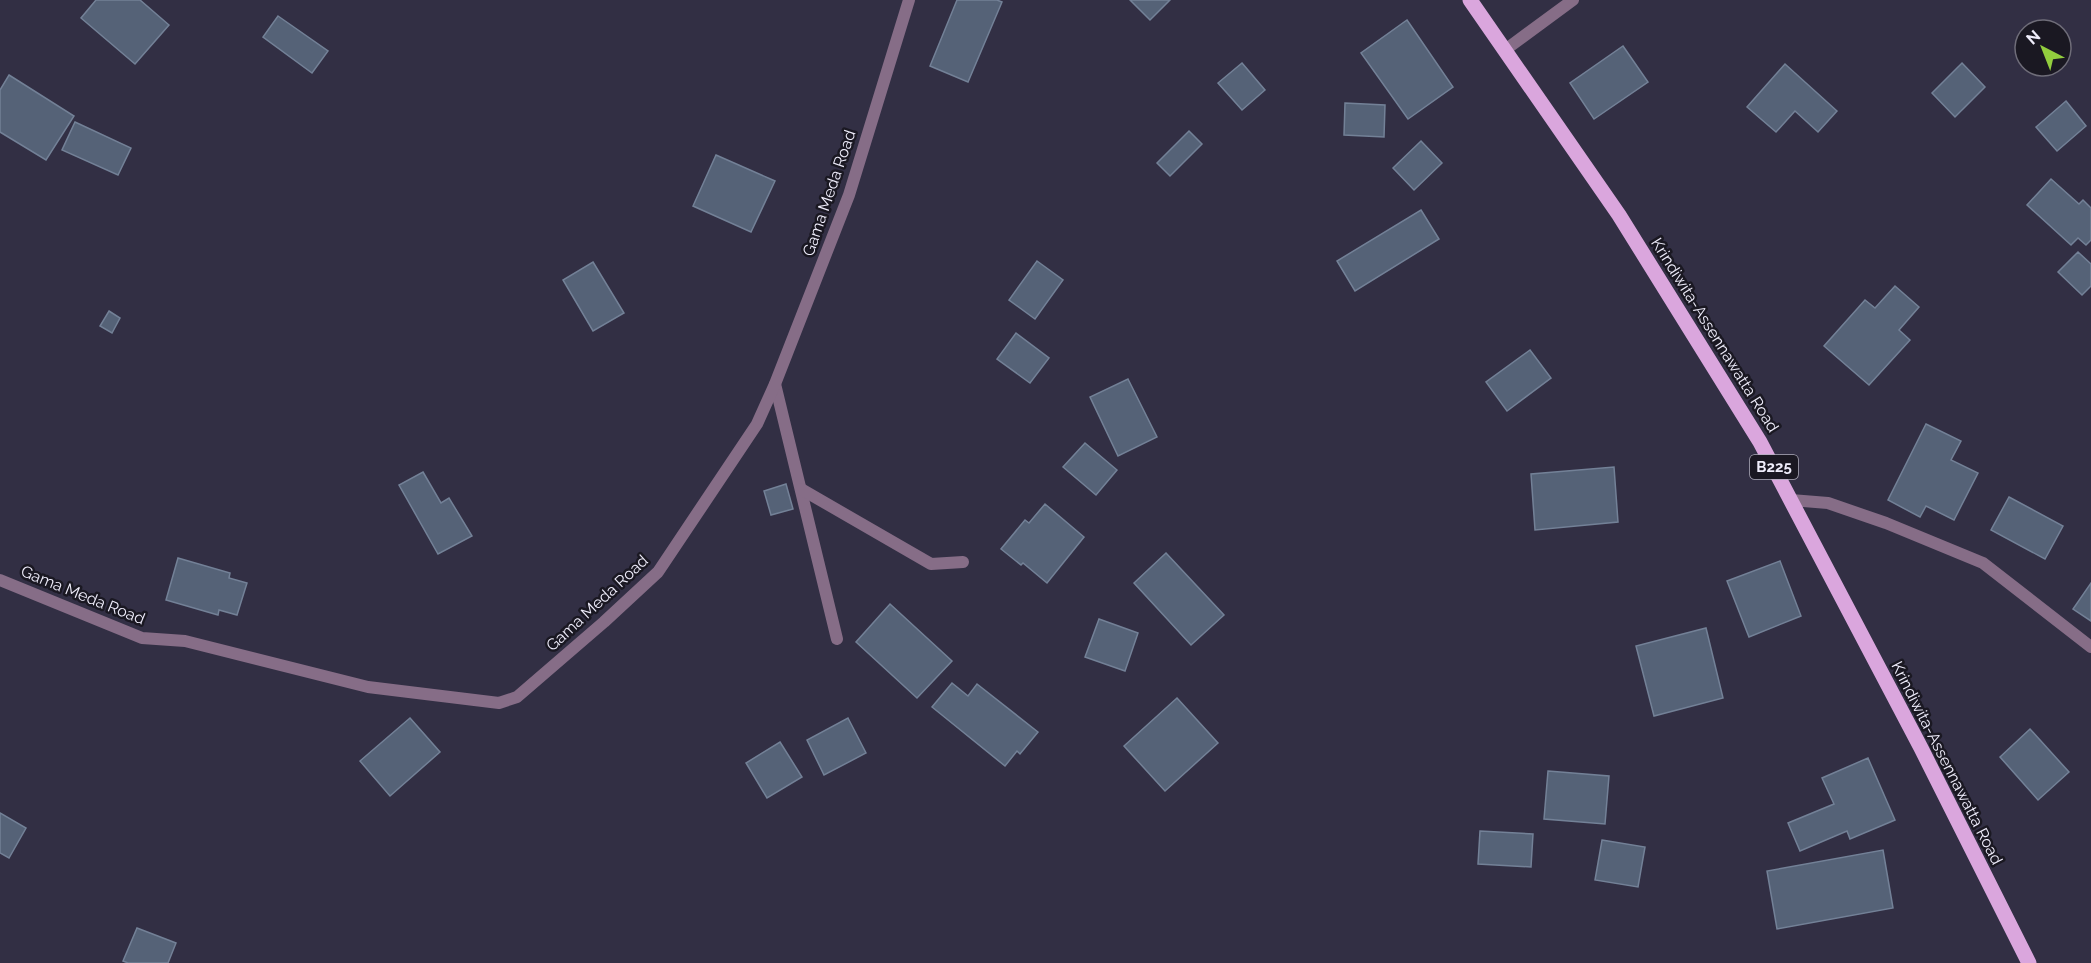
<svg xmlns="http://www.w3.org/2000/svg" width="2091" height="963" font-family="Raleway,sans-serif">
	<rect width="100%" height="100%" fill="#322f44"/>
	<g fill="#556277" stroke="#738197" stroke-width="1.5">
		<path d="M96,0H140L169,25L135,64L81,18Z"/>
		<path d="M957,0H997L1002,2L968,82L930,66Z"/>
		<path d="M1130,0H1170L1150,20Z"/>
		<path d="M278,16L328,51L312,73L263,37Z"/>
		<path d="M1407,20L1453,87L1408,119L1361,53Z"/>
		<path d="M1623,46L1648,82L1594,119L1570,83Z"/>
		<path d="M1242,63L1265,90L1242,110L1218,83Z"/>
		<path d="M1962,63L1985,87L1955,117L1932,93Z"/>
		<path d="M1785,64L1837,111L1818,132L1795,111L1776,132L1747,107Z"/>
		<path d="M9,75L74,116L46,160L0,132V90Z"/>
		<path d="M2066,101L2086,126L2057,151L2036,127Z"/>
		<path d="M1345,103L1385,105L1384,137L1344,135Z"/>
		<path d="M75,122L131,148L118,175L62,150Z"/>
		<path d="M1189,131L1202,144L1170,176L1157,163Z"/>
		<path d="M1421,141L1442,163L1414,190L1393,168Z"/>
		<path d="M716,155L775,181L751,232L693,206Z"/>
		<path d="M2051,179L2079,204L2083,200L2091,208V240L2086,245L2078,238L2071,245L2027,205Z"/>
		<path d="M1421,210L1439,239L1355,291L1337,261Z"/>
		<path d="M2078,252L2091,264V286L2082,295L2058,272Z"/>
		<path d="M1037,261L1063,280L1035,319L1009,300Z"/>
		<path d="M593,262L624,313L593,331L563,280Z"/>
		<path d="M1895,286L1919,307L1899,330L1910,340L1869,385L1824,346L1865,300L1875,308Z"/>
		<path d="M109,311L120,318L112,333L100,326Z"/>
		<path d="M1016,333L1049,358L1030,383L997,359Z"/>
		<path d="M1530,350L1551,378L1507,411L1486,382Z"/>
		<path d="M1128,379L1157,437L1118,456L1090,397Z"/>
		<path d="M1926,424L1961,441L1951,460L1978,473L1954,520L1926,506L1920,517L1888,500Z"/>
		<path d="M1085,443L1117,470L1096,495L1063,467Z"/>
		<path d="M1614,467L1618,522L1535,530L1531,474Z"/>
		<path d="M423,472L441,503L449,498L472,536L438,554L399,485Z"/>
		<path d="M786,484L793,509L771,515L764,491Z"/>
		<path d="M2009,497L2063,526L2045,559L1991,530Z"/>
		<path d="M1045,504L1084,537L1047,583L1023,563L1021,565L1001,549L1025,520L1029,523Z"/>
		<path d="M1166,553L1224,615L1191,645L1134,583Z"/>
		<path d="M178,558L230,573L229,578L247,583L237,615L219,610L218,615L166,600Z"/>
		<path d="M1780,561L1801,616L1749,637L1727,581Z"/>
		<path d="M2091,583V621L2073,609Z"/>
		<path d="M890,604L952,661L917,698L856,642Z"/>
		<path d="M1099,619L1138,633L1125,671L1085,657Z"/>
		<path d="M1706,628L1723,698L1654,716L1636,646Z"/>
		<path d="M952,683L968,696L977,684L1038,732L1020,754L1017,751L1005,766L932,707Z"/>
		<path d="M1177,698L1218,743L1165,791L1124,746Z"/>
		<path d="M410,718L440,752L390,796L360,761Z"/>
		<path d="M848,718L866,753L824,775L807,740Z"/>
		<path d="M2030,729L2069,772L2038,800L2000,757Z"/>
		<path d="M780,742L802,777L767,798L746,763Z"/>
		<path d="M1868,758L1895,820L1850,839L1847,831L1800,851L1788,823L1834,804L1822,778Z"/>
		<path d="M1548,771L1609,776L1605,824L1544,819Z"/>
		<path d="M0,813L26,828L9,858L0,853Z"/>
		<path d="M1480,831L1533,834L1531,867L1478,864Z"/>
		<path d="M1602,840L1645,847L1638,887L1595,880Z"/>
		<path d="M1883,850L1893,908L1777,929L1767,871Z"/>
		<path d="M137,928L176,943L168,963H128L123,961Z"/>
	</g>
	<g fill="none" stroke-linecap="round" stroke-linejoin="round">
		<g stroke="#866d87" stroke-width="12">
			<path d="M775,384L837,639"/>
			<path d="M801,489L931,564L963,562"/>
		</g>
		<g stroke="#866d87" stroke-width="12">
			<path d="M1505,50L1573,0"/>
			<path d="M1791,500L1828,503L1886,523L1983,563L2091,647"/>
			<path d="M0,580L142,638L185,641L368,687L499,703L517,697L604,622L658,572L757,424L775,384L849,195L909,0"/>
		</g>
		<path stroke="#daa6dd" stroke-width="15" d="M1470,0L1619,215L1760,442L1921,748L2029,963"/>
	</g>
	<g text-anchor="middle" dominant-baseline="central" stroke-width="5" stroke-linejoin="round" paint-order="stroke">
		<rect fill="#1a1822" stroke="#afadba" stroke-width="1.5" x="1750" y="455" width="48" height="24" rx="4.5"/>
		<g font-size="15" font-weight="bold" fill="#efedfb">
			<text x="1774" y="467">B225</text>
		</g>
		<g font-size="16" fill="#efedfb" stroke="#1a1822">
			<text transform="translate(829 193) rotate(-71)">Gama Meda Road</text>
			<text transform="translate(1715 335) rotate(58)">Krindiwita-Assennawatta Road</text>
			<text transform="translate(83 595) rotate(22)">Gama Meda Road</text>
			<text transform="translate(597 603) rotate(-43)">Gama Meda Road</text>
			<text transform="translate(1947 763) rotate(63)">Krindiwita-Assennawatta Road</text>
		</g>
	</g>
	<g transform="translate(2043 48) rotate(318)"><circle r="28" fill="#1a1822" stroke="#6f6d79" stroke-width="1.5"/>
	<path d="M0-4.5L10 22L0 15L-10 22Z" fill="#92cd3e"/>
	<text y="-9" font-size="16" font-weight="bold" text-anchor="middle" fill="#efedfb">N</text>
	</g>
</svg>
